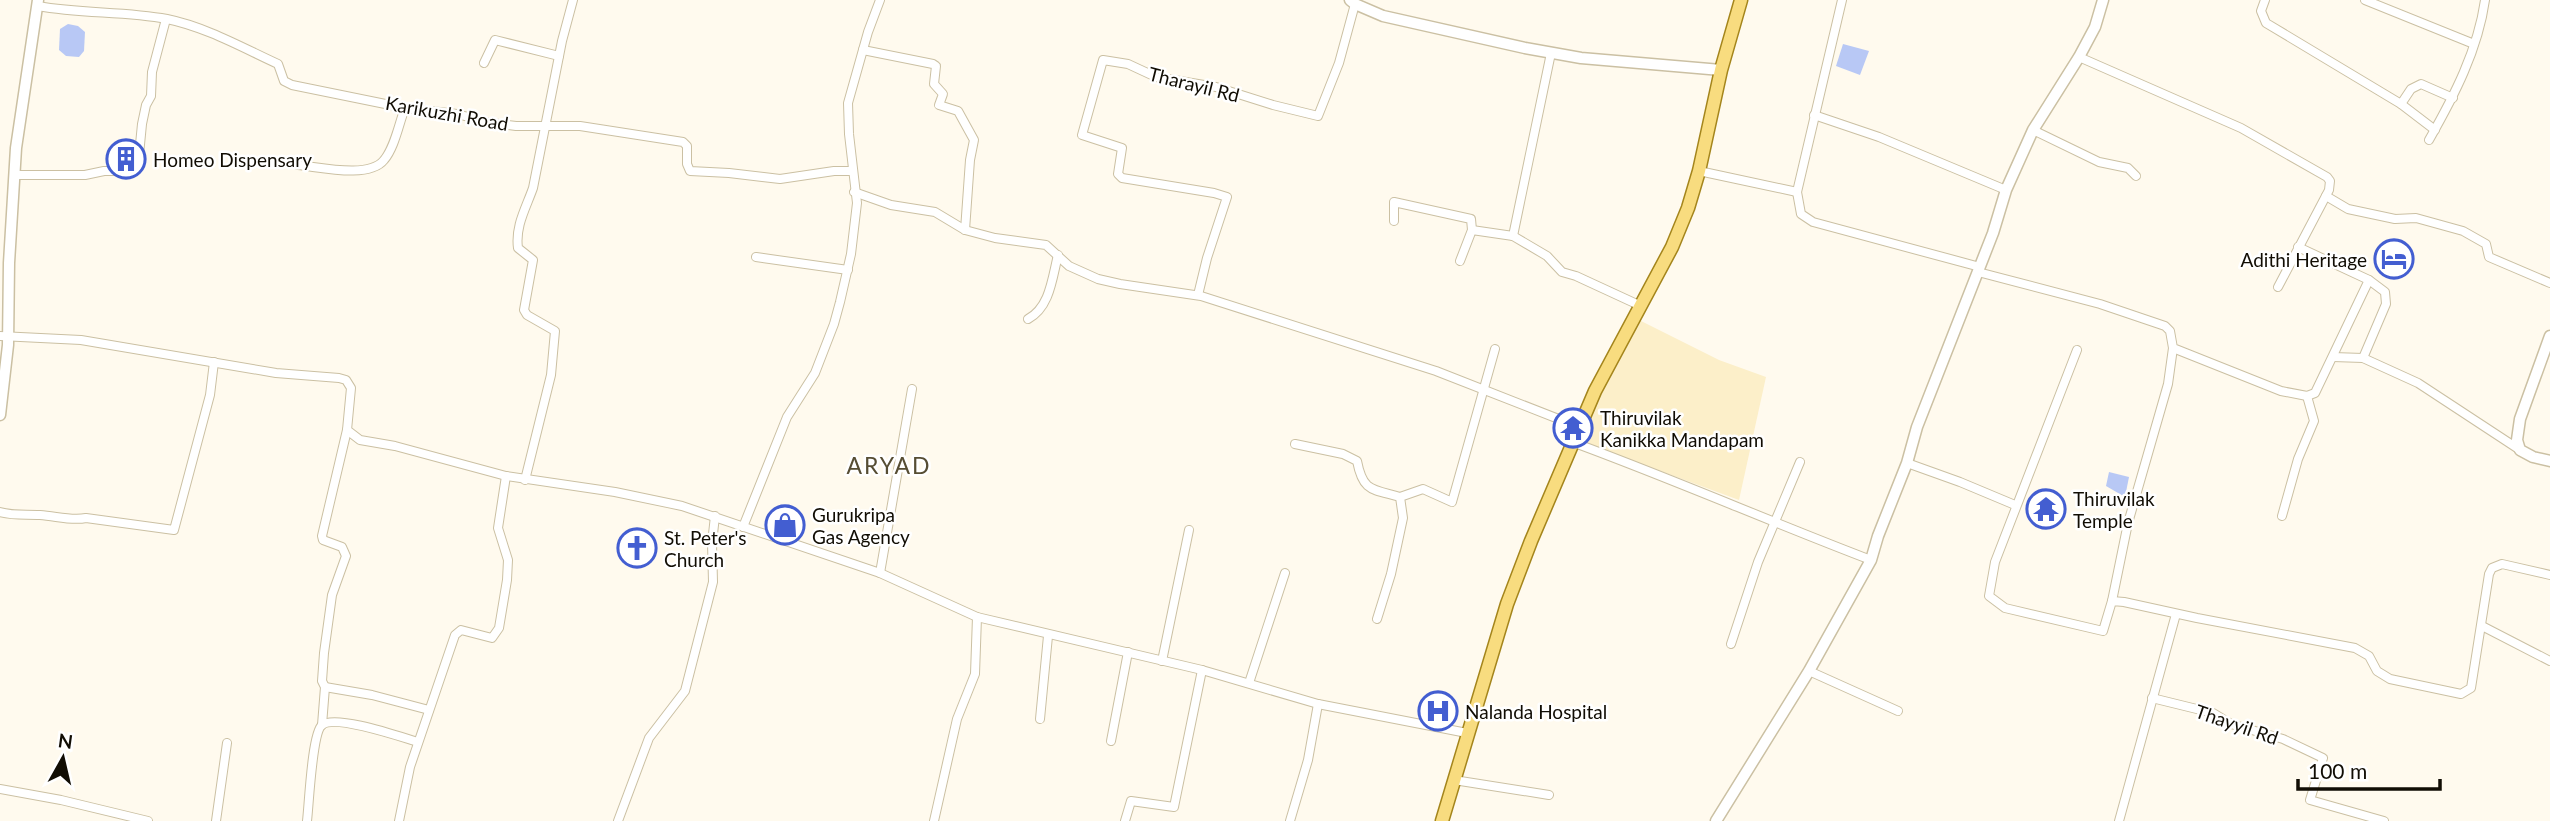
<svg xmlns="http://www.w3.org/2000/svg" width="2550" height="821" font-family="Lato,sans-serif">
	<rect width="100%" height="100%" fill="#fffaee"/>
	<path fill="#fcefc9" d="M1635,318L1719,360L1766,377L1739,500L1579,441Z"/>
	<g fill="#b8c8f5">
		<path d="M68,24L78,26L85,32L84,51L79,57L66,56L59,50L60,29Z"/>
		<path d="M1843,44L1869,51L1860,75L1836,66Z"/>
		<path d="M2109,472L2129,477L2125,497L2106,486Z"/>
	</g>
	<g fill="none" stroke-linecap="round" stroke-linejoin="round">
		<g stroke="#cbc0a3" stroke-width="10">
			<g id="street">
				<path d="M1842,0L1797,192L1801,214L1813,222L1980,267"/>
				<path d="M2265,0L2261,11L2266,23L2401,104L2411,89L2421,84L2453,98"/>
				<path d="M2365,0L2474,44"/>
				<path d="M38,6C81,14 124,11 167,19C206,27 243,48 278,64L284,81L292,85L405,108L457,114L491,123L516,126H580L683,142L687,146V164L690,171L729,173L780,179L834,171H853"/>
				<path d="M863,50L933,64L936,66L934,84L943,94L939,105L958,111L974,140L970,160L965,230"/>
				<path d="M2079,57L2241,128L2327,177L2330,181L2329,190L2278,287"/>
				<path d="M484,63L495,40L559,56"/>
				<path d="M2401,104L2435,130"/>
				<path d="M1814,115L1879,137L2006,190"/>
				<path d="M2033,130L2099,162L2128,168L2136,176"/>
				<path d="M2429,140C2454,96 2478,50 2485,0"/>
				<path d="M298,165C320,167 369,179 384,160C395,147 399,123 405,108"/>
				<path d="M1699,171L1797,192"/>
				<path d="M15,175H85L104,171H126L138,165L142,124L146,105L151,96L152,72L166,19"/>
				<path d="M854,192L891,205L935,212L965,230L995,238L1046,245L1069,266L1098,279L1120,284L1201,296L1436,371L1579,427"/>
				<path d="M2326,196L2348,209L2395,219L2416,218L2463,231L2486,244L2489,257L2550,283"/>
				<path d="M1394,221V202L1471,219L1472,230"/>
				<path d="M1513,236L1551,53"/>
				<path d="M2298,247L2369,280L2385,292L2386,304L2363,358"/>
				<path d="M756,257L848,270"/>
				<path d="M1460,261L1472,230L1513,236L1547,256L1562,272L1576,276L1641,306"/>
				<path d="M1978,272L2100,304L2165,326L2170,331L2173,348L2281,391L2307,396L2315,393L2369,280"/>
				<path d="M1198,295L1207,258L1227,197L1214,193L1122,178L1118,174L1122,148L1082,135L1103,60L1128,64L1156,77L1216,87L1273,105L1318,116L1339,63L1355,4"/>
				<path d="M1028,319C1050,307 1052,279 1058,255"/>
				<path d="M0,336L81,340L276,373L339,378L346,380L351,388L347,430L360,440L395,446L506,476L615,492L682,506L880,573L977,617L1202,670L1318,704L1467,733"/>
				<path d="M2077,350L1995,562L1989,596L2005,608L2103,631L2112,601L2124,602L2197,618L2355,648L2369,656L2377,671L2390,679L2461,694L2471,688L2489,574L2492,568L2502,564L2550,575"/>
				<path d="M2333,357L2363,358L2418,383L2520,450"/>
				<path d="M1572,442C1673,479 1771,522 1871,560"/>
				<path d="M1295,444L1343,454L1357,461C1363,492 1372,489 1400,497"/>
				<path d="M1907,463L1960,482L2015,505"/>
				<path d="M525,480L551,375L555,331L527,315L524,310L533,260L518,248C515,226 526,208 533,188L562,41L573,0"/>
				<path d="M0,512C14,516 26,514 40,515C56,516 71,521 86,518L174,530L210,395L214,362"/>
				<path d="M2282,516L2298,459L2314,421L2307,396"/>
				<path d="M743,527L787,417L815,373L834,324L840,302L851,254L857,203L849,134L848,103L868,32L880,0"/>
				<path d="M880,573L912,389"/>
				<path d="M2112,601L2128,523L2168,384L2173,348"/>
				<path d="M1377,619L1391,574L1403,518L1400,497L1423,489L1452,502L1495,349"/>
				<path d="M2482,626L2550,661"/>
				<path d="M1731,644L1758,562L1800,462"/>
				<path d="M1162,661L1189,530"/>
				<path d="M1809,671L1898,711"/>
				<path d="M1249,683L1285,573"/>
				<path d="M325,687L372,695L429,710"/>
				<path d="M2152,698L2213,713L2231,724L2283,739L2323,758L2310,800L2384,821"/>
				<path d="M1040,719L1048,636"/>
				<path d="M322,725L325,687L322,681L324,653L332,595L346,556L342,547L323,540L322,536L347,430"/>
				<path d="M1111,741L1128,652"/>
				<path d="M1454,780L1549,795"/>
				<path d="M0,789L61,800L148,821"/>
				<path d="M216,821L227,743"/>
				<path d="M307,821C309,805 312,733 322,725C335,714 401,737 418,742"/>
				<path d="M399,821L410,767L455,635L461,630L492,638L499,628L507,580L508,560L498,528L506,476"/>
				<path d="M618,821L649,738L685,691L713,582L712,543L715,516"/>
				<path d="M934,821L957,719L975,674L977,617"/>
				<path d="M1125,821L1131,801L1174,807L1202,670"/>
				<path d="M1290,821L1308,760L1318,704"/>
				<path d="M2119,821L2176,614"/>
			</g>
		</g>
		<g stroke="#cbc0a3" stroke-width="13">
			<g id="secondary">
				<path d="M1350,0L1355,4L1383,16L1525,48L1581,58L1721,70"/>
				<path d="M2550,336L2520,419L2517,440L2520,450L2533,457L2550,461"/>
				<path d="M0,415L8,345L9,263L16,148L38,0"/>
				<path d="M1716,821L1809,671L1871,560L1878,536L1907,463L1917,427L1993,233L2006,190L2033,130L2079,57L2095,27L2103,0"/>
			</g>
		</g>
		<g stroke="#a4851c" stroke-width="15">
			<path id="primary" d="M1442,821L1507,604L1531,541L1595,391L1672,247L1688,208L1699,171L1721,70L1741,0"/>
		</g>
		<use href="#street" stroke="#fff" stroke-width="8"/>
		<use href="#secondary" stroke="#fff" stroke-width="10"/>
		<use href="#primary" stroke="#f8dc7f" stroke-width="12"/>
	</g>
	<defs>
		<g id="building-ring" transform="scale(2.0125)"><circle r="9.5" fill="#fff" stroke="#435ed1" stroke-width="1.5"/><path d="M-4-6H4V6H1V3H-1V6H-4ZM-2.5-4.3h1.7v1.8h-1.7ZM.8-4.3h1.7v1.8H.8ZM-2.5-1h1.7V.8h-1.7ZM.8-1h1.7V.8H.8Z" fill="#435ed1"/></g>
		<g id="hotel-ring" transform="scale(2.0125)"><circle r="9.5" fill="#fff" stroke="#435ed1" stroke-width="1.5"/><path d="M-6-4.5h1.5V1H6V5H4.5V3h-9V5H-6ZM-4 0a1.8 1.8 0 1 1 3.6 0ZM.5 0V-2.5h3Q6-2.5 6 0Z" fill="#435ed1"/></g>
		<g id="temple-ring" transform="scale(2.0125)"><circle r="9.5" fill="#fff" stroke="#435ed1" stroke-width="1.5"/><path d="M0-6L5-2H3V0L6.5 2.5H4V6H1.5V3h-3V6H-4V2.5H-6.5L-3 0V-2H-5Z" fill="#435ed1"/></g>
		<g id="shop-ring" transform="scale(2.0125)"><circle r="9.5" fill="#fff" stroke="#435ed1" stroke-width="1.5"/><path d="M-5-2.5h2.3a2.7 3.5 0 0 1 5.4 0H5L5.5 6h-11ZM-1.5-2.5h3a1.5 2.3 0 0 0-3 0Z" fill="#435ed1"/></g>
		<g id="church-ring" transform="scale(2.0125)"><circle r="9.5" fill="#fff" stroke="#435ed1" stroke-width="1.5"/><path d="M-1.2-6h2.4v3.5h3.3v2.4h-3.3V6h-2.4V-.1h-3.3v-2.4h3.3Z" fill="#435ed1"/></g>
		<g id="hospital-ring" transform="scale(2.0125)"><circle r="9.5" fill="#fff" stroke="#435ed1" stroke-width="1.5"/><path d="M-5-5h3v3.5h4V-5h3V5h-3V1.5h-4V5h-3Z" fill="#435ed1"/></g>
	</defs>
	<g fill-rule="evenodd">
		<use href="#building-ring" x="126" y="159"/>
		<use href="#hotel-ring" x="2394" y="259"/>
		<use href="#temple-ring" x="1573" y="428"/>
		<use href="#temple-ring" x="2046" y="509"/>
		<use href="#shop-ring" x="785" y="525"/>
		<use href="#church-ring" x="637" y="548"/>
		<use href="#hospital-ring" x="1438" y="711"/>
	</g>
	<g text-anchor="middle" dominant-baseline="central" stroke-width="5" stroke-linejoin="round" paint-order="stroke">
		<g font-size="19" fill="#110d04" stroke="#fff">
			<text transform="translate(1194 84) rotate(14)">Tharayil Rd</text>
			<text transform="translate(447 113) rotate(10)">Karikuzhi Road</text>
			<text transform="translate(2237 724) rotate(19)">Thayyil Rd</text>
		</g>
		<g font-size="19" fill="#110d04" stroke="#fff" text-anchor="start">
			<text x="153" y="159">Homeo Dispensary</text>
			<text x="2367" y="259" text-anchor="end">Adithi Heritage</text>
			<text x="1600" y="417">Thiruvilak<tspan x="1600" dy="22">Kanikka Mandapam</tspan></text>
			<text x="2073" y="498">Thiruvilak<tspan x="2073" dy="22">Temple</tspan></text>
			<text x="812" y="514">Gurukripa<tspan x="812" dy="22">Gas Agency</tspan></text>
			<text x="664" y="537">St. Peter's<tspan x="664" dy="22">Church</tspan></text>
			<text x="1465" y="711">Nalanda Hospital</text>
		</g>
		<g font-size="23" letter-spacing="2" fill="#564d33" stroke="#fff">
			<text x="889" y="465">ARYAD</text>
		</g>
	</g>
	<g transform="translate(63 758) rotate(8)" stroke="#ffffff" stroke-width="5" paint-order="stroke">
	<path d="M0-5L12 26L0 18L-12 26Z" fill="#110d04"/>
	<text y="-10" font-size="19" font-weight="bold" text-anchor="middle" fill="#110d04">N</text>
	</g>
	<path d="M2298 779v10h142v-10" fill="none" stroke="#110d04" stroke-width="3.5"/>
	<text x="2308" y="779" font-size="21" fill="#110d04" stroke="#ffffff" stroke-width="5" paint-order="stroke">100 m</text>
</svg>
